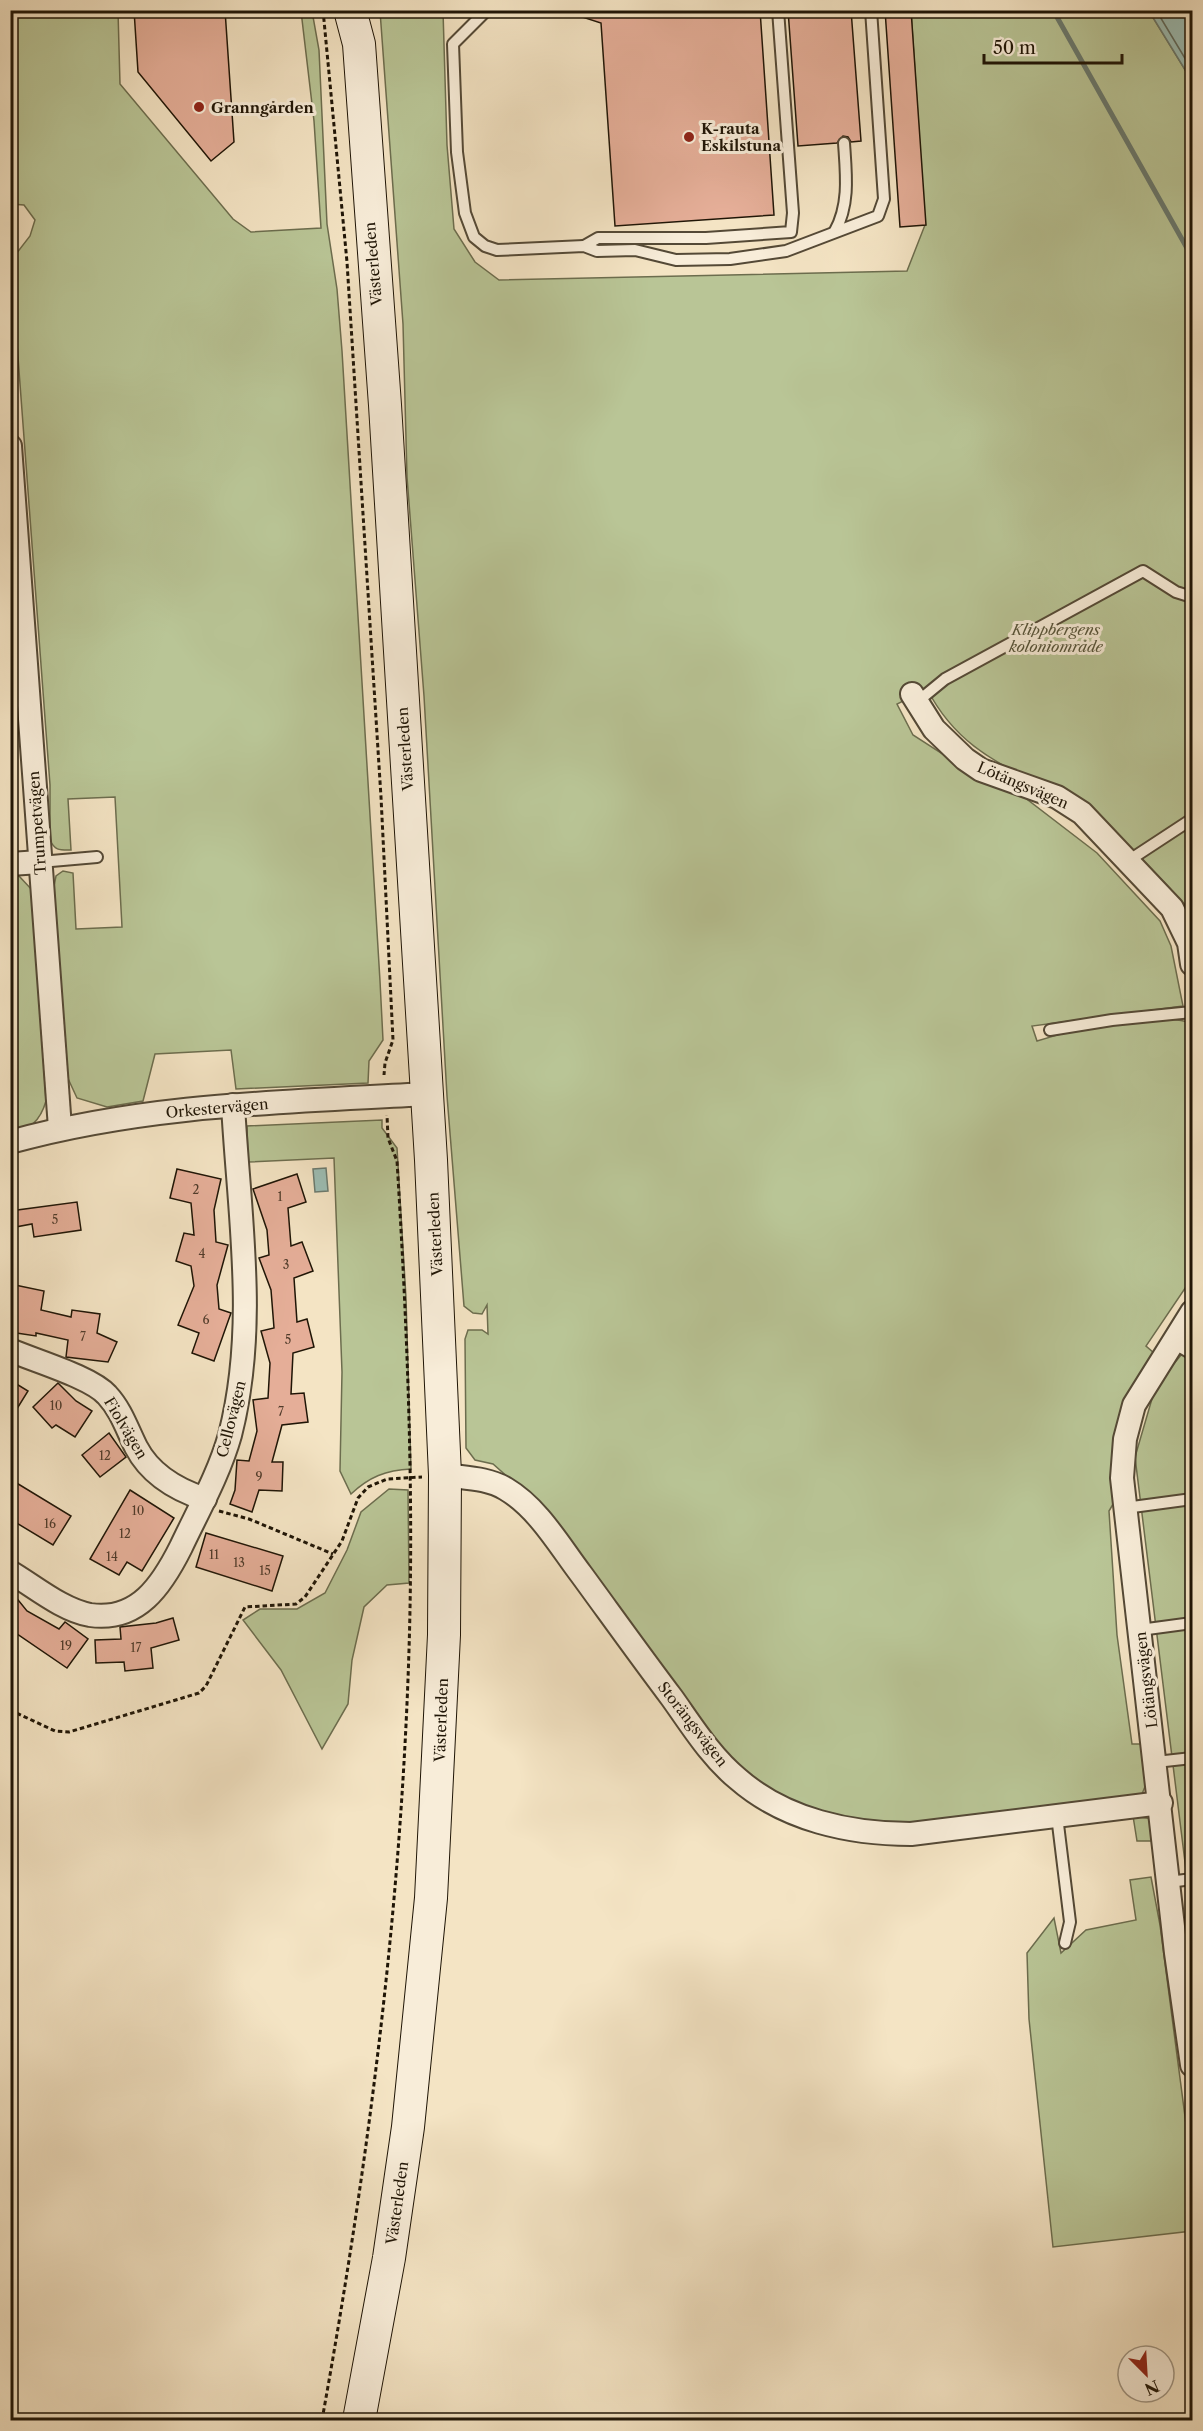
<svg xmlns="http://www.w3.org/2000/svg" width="1203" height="2431" font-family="'Libre Caslon Text',serif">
	<rect width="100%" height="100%" fill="#f4e4c4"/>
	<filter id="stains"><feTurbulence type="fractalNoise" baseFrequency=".00333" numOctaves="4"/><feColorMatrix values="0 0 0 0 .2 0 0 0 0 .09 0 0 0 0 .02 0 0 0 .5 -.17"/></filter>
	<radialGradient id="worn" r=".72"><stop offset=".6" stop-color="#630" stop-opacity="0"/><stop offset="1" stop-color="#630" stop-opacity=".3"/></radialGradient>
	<g fill="#b9c596" stroke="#6c6d4e" stroke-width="1.5">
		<path d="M11,11H118L120,84L233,219L251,232L321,228L314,121L301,11H312L319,50L327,224L337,289L342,351L380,981L383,1040L369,1061L368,1083L236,1089L231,1050L155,1054L143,1101L107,1107L77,1098L65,1072L53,891L56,876L63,871L73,873L76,929L122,927L115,797L68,799L71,850C60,850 55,851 50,840V785L12,277L16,254L30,236L35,220L24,205L11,204Z"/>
		<path d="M380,11H443L447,145L454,229L475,262L499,280L907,271L925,225L911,11H1149L1192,81V917L1188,908C1153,871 1120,832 1077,805C1016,768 963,758 927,689L897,704L913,735L983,780L1020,794L1097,853L1160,921L1171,946L1183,1006L1032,1026L1037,1041C1079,1028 1145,1012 1188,1022L1192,1032V1278L1146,1346L1154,1353L1119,1494L1109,1511L1117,1635L1132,1744H1149L1151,1772L1142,1794L1125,1800L952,1823L878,1826L822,1814L773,1793L740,1767L707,1735L545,1510L493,1464L475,1460L466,1448L465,1339L468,1330H482L488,1334L487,1305L482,1314L473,1313L464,1306L447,1096L424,696L407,477L403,324Z"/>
		<path d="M11,875L19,876L33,891L46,1101C40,1122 30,1128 11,1136Z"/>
		<path d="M382,1120V1128L397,1148L406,1298L411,1469C386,1470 369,1477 351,1494L340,1471L342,1372L334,1158L248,1162L247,1126Z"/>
		<path d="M1192,1342V1919L1135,1457L1156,1385Z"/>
		<path d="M389,1489L408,1490L409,1583L387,1585L364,1607L352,1660L348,1704L322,1749L281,1670L243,1620L260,1609H297L325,1593L347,1550L361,1512Z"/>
		<path d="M1133,1816L1152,1819L1157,1841H1137Z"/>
		<path d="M1151,1877L1160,1925L1189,2147H1192V2158L1189,2163L1192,2170V2231L1053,2247L1029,2019L1027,1953L1054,1918L1061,1953L1086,1930L1136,1920L1130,1880Z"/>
	</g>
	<g fill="#9cbeb5" stroke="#6a7a6f" stroke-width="1.5">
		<path d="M1149,11H1192V81Z"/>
		<path d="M326,1168L328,1191L315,1192L313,1169Z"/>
	</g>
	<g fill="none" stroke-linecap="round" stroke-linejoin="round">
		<path stroke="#5e6a5e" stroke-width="1.5" d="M1156,10L1192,70"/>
		<path stroke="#6a7a6f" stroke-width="5" d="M1053,10L1192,257"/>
	</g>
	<g fill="#e5ae98" stroke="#1f1506" stroke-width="1.5">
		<path d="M134,10H225L234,142L211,161L138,72Z"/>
		<path d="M573,10H760L774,215L615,226L601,23L573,14Z"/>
		<path d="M788,10H851L861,141L851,142L848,137L843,136L837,143L798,146Z"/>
		<path d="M885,10H911L926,225L900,227Z"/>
		<path d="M177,1169L221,1179L214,1210L216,1242L228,1245L217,1285L219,1309L231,1313L214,1361L192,1353L199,1333L178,1325L194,1286L191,1266L176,1261L184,1233L194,1235L191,1203L170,1198Z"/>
		<path d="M297,1174L306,1202L288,1208L291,1246L302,1242L313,1271L294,1278L297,1322L307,1319L314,1347L293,1353L291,1394L304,1393L308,1422L282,1425L272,1462H283L282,1491L259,1490L252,1512L230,1504L235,1490L237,1460L249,1461L257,1431L253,1400L268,1398L270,1363L261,1331L274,1328L271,1290L259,1258L269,1255L267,1230L253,1189Z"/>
		<path d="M77,1202L81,1230L34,1237L32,1224L10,1228V1211Z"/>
		<path d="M15,1285L44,1291L41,1310L71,1317L72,1310L100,1314L97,1333L117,1342L108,1362L66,1357L68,1340L36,1333V1336L10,1332V1310Z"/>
		<path d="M10,1380L28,1391L10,1420Z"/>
		<path d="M58,1383L76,1401L92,1411L75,1437L56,1425L52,1428L33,1407Z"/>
		<path d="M109,1433L126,1457L100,1477L82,1455Z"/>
		<path d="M10,1479L71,1516L53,1545L10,1519Z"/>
		<path d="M130,1490L174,1518L142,1571L127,1562L119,1575L90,1559Z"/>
		<path d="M206,1533L283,1556L272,1591L196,1567Z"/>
		<path d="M10,1590L27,1611L59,1629L65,1622L88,1639L67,1668L10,1629Z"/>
		<path d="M173,1618L179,1640L151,1648L153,1668L125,1671L124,1662L96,1663L95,1640L121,1639L120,1627L156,1623Z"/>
	</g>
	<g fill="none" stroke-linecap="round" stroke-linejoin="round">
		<g stroke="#544936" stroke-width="14">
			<g id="service">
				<path d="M487,10L453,44L457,152L465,213L474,237L485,246L497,250L584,246L597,251L635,250L676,260L730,259L786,251L878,216L884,199L871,10"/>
				<path d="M835,231C850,204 846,173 844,143"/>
				<path d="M584,246L598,238H706L791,232L793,213L778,10"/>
				<path d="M917,702L945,679L1143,571L1176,592L1192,597"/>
				<path d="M1128,861L1192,819"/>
				<path d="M40,862L97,857"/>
				<path d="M1050,1030L1112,1020L1192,1012"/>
				<path d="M1173,1343L1192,1354"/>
				<path d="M1125,1508L1192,1499"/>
				<path d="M1140,1630L1192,1623"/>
				<path d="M1156,1762L1192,1758"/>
				<path d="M1057,1816L1070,1922L1065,1943"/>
				<path d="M1169,1882L1192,1879"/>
			</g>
		</g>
		<g stroke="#544936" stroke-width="26">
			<g id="minor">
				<path d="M10,446L60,1128"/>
				<path d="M912,694L934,729L965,759L981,770L1057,797L1082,813L1172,908L1189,943L1192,964"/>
				<path d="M10,864L40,862"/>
				<path d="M10,1142C146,1104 287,1102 426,1094"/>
				<path d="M1192,1312L1134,1405L1125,1439L1122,1478L1176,1953L1192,2065"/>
				<path d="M10,1350C35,1361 91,1377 107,1395C121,1410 127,1429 136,1447C150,1474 177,1490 205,1499"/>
				<path d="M445,1475C465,1478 488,1478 506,1489C538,1508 559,1545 581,1574C611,1615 641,1657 672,1698C692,1726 711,1757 738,1779C785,1820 850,1834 911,1834L1161,1803"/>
				<path d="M10,1572C34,1586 62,1610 90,1615C138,1622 162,1585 181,1547C198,1511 219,1474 230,1435C258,1326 239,1215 233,1105"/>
			</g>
		</g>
		<g stroke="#1f1506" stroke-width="34">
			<path id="secondary" d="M350,10L359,44L385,405L431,1160L445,1475L444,1635L431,1898L408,2127L389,2258L359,2420"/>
		</g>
		<g stroke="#1f1506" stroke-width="3" stroke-dasharray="4.5 3" stroke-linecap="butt">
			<path d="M323,10L347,262L381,797L393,1040L385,1063L384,1075"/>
			<path d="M219,1511L249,1519L333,1554"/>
			<path d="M10,1710L55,1731L69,1732L199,1693L206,1686L245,1607L296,1604L305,1597L342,1541L358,1498L368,1487L387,1479L422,1477"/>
			<path d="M322,2420C368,2165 401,1910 409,1650C414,1487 407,1324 397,1161L388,1138L387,1115"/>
		</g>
		<use href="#service" stroke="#f8edd9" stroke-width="10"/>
		<use href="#minor" stroke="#f8edd9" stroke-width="22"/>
		<use href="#secondary" stroke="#f8edd9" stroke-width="32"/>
	</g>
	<g fill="#8f2418" stroke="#f8edd9" stroke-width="2">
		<circle cx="199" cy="107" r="6"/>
		<circle cx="689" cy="137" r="6"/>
	</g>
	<g text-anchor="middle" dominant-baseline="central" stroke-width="6" stroke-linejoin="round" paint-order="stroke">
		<g font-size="12" fill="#503b2a">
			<text x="196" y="1189">2</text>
			<text x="280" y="1196">1</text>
			<text x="55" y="1219">5</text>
			<text x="202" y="1253">4</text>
			<text x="286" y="1264">3</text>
			<text x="206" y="1319">6</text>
			<text x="83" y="1336">7</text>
			<text x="288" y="1339">5</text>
			<text x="56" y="1405">10</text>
			<text x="281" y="1411">7</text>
			<text x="105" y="1455">12</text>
			<text x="259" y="1476">9</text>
			<text x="138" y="1510">10</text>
			<text x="50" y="1523">16</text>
			<text x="125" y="1533">12</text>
			<text x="214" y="1554">11</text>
			<text x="112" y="1556">14</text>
			<text x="239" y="1562">13</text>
			<text x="265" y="1570">15</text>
			<text x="66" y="1645">19</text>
			<text x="136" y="1647">17</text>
		</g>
		<g font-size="15" font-weight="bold" fill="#1f1506" stroke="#f8edd9" text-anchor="start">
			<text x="211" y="107">Granngården</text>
			<text x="701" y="128">K-rauta<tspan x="701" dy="17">Eskilstuna</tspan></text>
		</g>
		<g font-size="15" fill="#1f1506" stroke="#f8edd9">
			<text transform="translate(373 264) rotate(-95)">Västerleden</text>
			<text transform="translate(405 749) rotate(-94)">Västerleden</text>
			<text transform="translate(1023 785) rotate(23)">Lötängsvägen</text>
			<text transform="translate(37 823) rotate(-94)">Trumpetvägen</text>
			<text transform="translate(217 1108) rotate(-5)">Orkestervägen</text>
			<text transform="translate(435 1234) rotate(-93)">Västerleden</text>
			<text transform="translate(231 1419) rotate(-76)">Cellovägen</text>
			<text transform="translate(126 1428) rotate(59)">Fiolvägen</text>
			<text transform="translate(1146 1680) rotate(-97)">Lötängsvägen</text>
			<text transform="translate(441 1720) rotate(-88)">Västerleden</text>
			<text transform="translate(693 1724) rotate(52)">Storängsvägen</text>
			<text transform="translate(397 2203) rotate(-82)">Västerleden</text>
		</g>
		<g font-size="15" font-style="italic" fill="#555338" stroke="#f8edd9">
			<text x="1056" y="629">Klippbergens<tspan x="1056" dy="17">koloniområde</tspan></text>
		</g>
	</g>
	<rect width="1203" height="2431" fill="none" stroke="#f4e4c4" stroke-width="36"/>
	<rect x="12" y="12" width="1179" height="2407" fill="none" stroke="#1f1506" stroke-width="3"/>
	<rect x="18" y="18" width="1167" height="2395" fill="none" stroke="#1f1506" stroke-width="1.5"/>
	<g transform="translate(1146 2374) rotate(156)"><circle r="28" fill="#f8edd9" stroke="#a19785" stroke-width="1.5"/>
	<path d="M0-4.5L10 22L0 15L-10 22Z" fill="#8f2418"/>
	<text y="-9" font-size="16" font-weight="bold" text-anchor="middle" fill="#1f1506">N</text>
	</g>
	<path d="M984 54v9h138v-9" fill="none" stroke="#1f1506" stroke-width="3"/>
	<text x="993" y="54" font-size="18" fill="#1f1506" stroke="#f8edd9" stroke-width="4.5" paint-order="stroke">50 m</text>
	<rect width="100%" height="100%" filter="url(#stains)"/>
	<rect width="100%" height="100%" fill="url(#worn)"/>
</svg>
